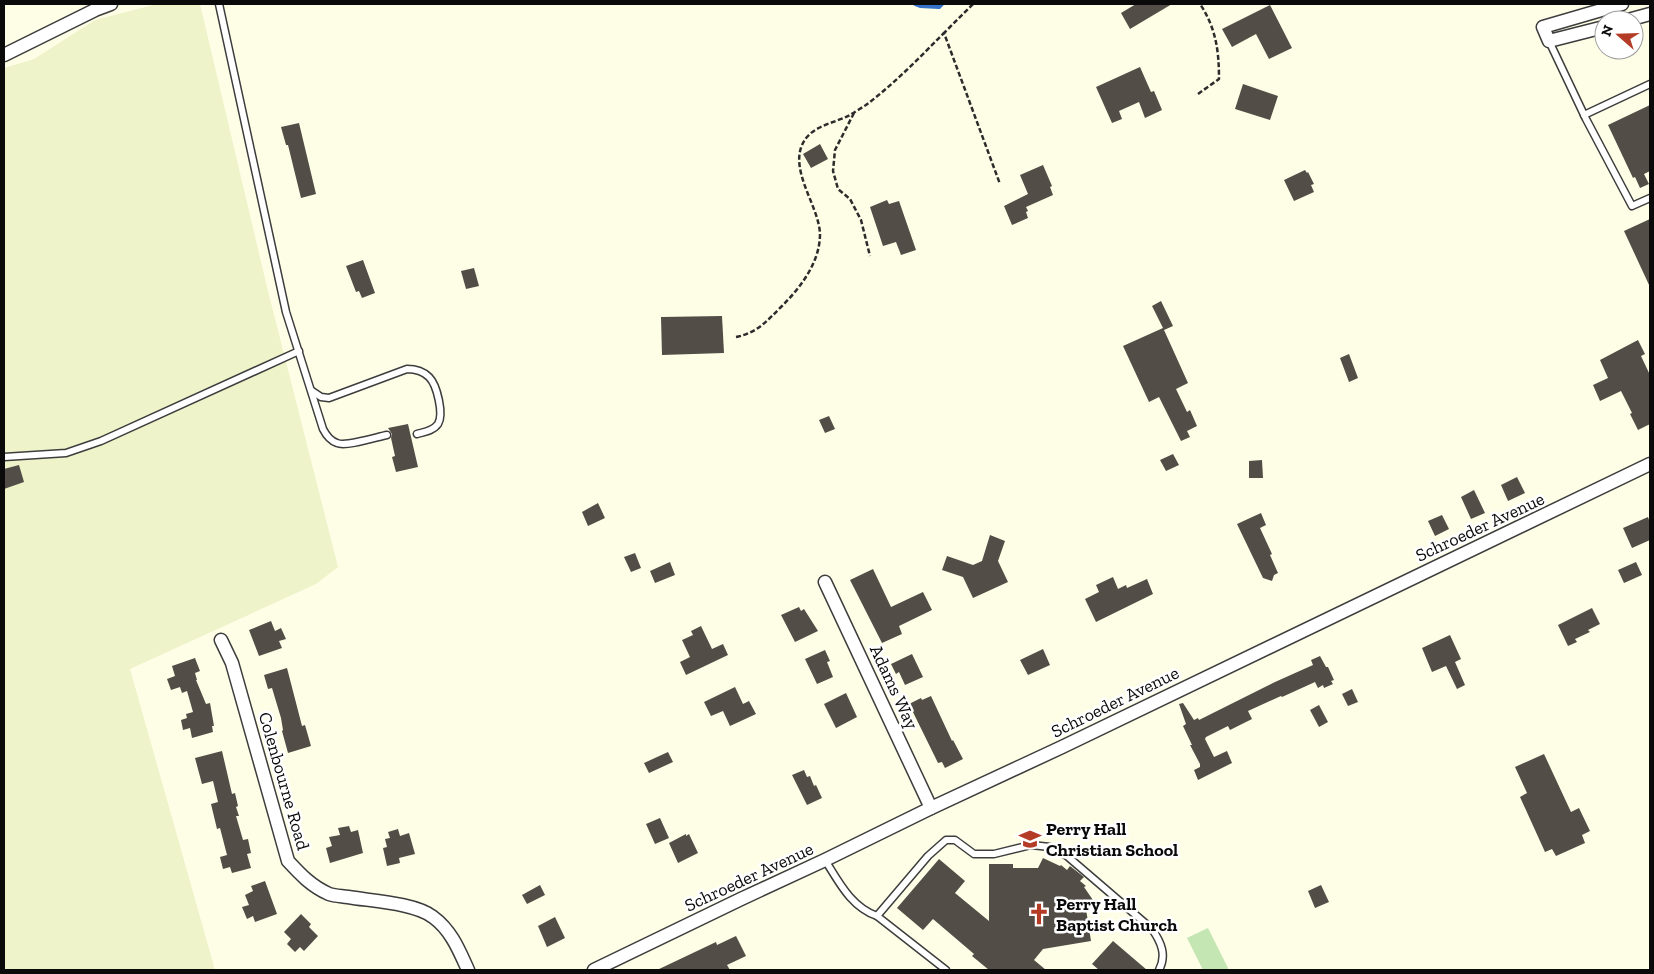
<svg xmlns="http://www.w3.org/2000/svg" width="1654" height="974" font-family="'Zilla Slab',serif">
	<rect width="100%" height="100%" fill="#fefee7"/>
	<path fill="#eef3c9" d="M157,4H200L266,283L338,567L316,584L130,669L215,970H4V68L34,59L95,20Z"/>
	<path fill="#c3e6b3" d="M1208,928L1229,970H1203L1187,938Z"/>
	<g fill="none" stroke-linecap="round" stroke-linejoin="round">
		<path stroke="#3671c9" stroke-width="4" d="M915,4L920,6L939,7L942,4"/>
	</g>
	<g fill="#524d46">
		<path d="M1136,4H1172L1130,29L1121,13Z"/>
		<path d="M1270,5L1292,48L1269,59L1256,34L1232,47L1222,29Z"/>
		<path d="M1140,67L1151,92L1154,91L1162,110L1145,118L1139,102L1119,111L1122,119L1112,123L1096,87Z"/>
		<path d="M1243,84L1278,96L1270,120L1235,109Z"/>
		<path d="M1650,105V171L1644,174L1649,184L1640,188L1635,177L1633,178L1608,125Z"/>
		<path d="M299,123L316,194L301,198L288,145H286L281,127Z"/>
		<path d="M820,144L828,159L811,168L803,154Z"/>
		<path d="M1043,165L1052,186L1050,187L1053,195L1026,207L1028,211L1026,212L1028,218L1012,225L1004,206L1028,194L1020,175Z"/>
		<path d="M1305,170L1307,173L1308,172L1314,184L1311,185L1314,192L1294,201L1284,180Z"/>
		<path d="M887,200L889,204L899,201L916,250L901,255L896,242L883,246L870,207Z"/>
		<path d="M1650,219V287L1624,231Z"/>
		<path d="M363,260L375,293L362,298L359,291L356,292L346,266Z"/>
		<path d="M474,268L479,286L466,289L461,271Z"/>
		<path d="M1161,301L1173,326L1164,330L1188,383L1176,389L1187,412L1190,410L1197,426L1187,431L1190,437L1181,441L1159,397L1149,402L1123,346L1163,328L1152,306Z"/>
		<path d="M722,316L724,353L662,355L661,317Z"/>
		<path d="M1638,340L1645,354L1641,356L1650,375V424L1638,430L1630,414L1632,413L1621,391L1600,401L1593,385L1608,378L1600,360Z"/>
		<path d="M1349,354L1358,378L1349,382L1340,358Z"/>
		<path d="M829,416L835,429L825,433L819,420Z"/>
		<path d="M408,424L418,467L396,472L392,457L395,456L391,438L392,434L388,428Z"/>
		<path d="M1173,454L1179,465L1166,471L1160,460Z"/>
		<path d="M1262,460L1263,478H1249V461Z"/>
		<path d="M19,465L24,482L4,489V469Z"/>
		<path d="M1517,477L1525,493L1508,501L1501,485Z"/>
		<path d="M1474,490L1485,513L1471,519L1461,497Z"/>
		<path d="M598,503L605,518L588,526L582,512Z"/>
		<path d="M1261,513L1266,525L1260,528L1272,554L1270,555L1278,573L1274,575L1272,581L1263,578L1237,524Z"/>
		<path d="M1442,515L1449,529L1435,536L1428,521Z"/>
		<path d="M1648,517L1650,523V540L1632,548L1623,528Z"/>
		<path d="M990,535L1005,541L998,561L1008,582L973,598L963,577L942,570L947,556L973,565L982,561Z"/>
		<path d="M635,553L641,568L631,572L624,557Z"/>
		<path d="M670,562L675,575L655,583L650,571Z"/>
		<path d="M1636,562L1642,575L1624,583L1618,570Z"/>
		<path d="M873,569L891,607L923,592L932,610L899,626L902,634L882,643L850,580Z"/>
		<path d="M1113,577L1118,589L1126,585L1127,588L1147,579L1153,594L1096,622L1085,599L1099,592L1096,585Z"/>
		<path d="M799,607L801,611L804,609L818,631L795,642L781,615Z"/>
		<path d="M1592,608L1600,624L1588,630L1590,632L1575,639L1577,642L1568,646L1558,625Z"/>
		<path d="M271,621L275,631L281,628L286,639L279,641L282,648L259,656L249,630Z"/>
		<path d="M701,626L712,649L723,644L728,655L686,675L680,662L690,657L682,640L693,635L691,631Z"/>
		<path d="M1450,635L1461,659L1455,662L1465,685L1457,689L1446,666L1432,672L1422,648Z"/>
		<path d="M1043,649L1050,665L1028,675L1020,660Z"/>
		<path d="M825,650L830,661L827,662L833,677L817,684L805,659Z"/>
		<path d="M912,654L923,677L905,685L899,672L896,674L891,664Z"/>
		<path d="M1320,656L1326,667H1328L1334,680L1331,681L1333,684L1324,688L1323,685L1318,688L1315,682L1282,697L1281,696L1248,711L1252,719L1230,730L1228,726L1206,737L1205,739L1214,757L1227,751L1232,763L1198,780L1194,770L1200,767V764L1190,745H1192L1183,726L1186,724L1179,704L1183,703L1194,720L1198,718L1199,720L1275,682L1313,665L1311,660Z"/>
		<path d="M195,658L200,671L195,673L197,680H196L206,704L210,703L214,726H212L213,732L192,738L190,728L183,730L181,720L187,718L186,714L193,712L187,691L182,693L180,687L171,690L167,679L175,676L172,666Z"/>
		<path d="M287,668L302,726L305,725L311,746L288,753L282,731L283,730L281,718L272,688L268,689L264,675Z"/>
		<path d="M735,687L743,704L749,701L756,714L730,726L723,711L711,716L704,702Z"/>
		<path d="M1352,689L1358,702L1348,706L1342,694Z"/>
		<path d="M846,693L857,717L836,728L824,704Z"/>
		<path d="M931,696L952,741L953,740L963,759L945,768L942,762L938,763L909,704L921,698L922,700Z"/>
		<path d="M1319,705L1328,722L1319,727L1310,710Z"/>
		<path d="M222,751L232,794L235,793L238,806L236,807L239,816H236L243,840L248,839L251,853L247,854L251,868L232,873L230,867L223,869L220,857L227,855L220,828L217,829L211,804L218,802L213,781L202,784L195,758Z"/>
		<path d="M668,752L673,762L649,773L644,763Z"/>
		<path d="M1544,754L1571,812L1579,808L1590,831L1582,835L1585,843L1556,856L1552,849L1545,852L1520,797L1527,793L1515,767Z"/>
		<path d="M804,770L807,777L810,776L814,786L816,785L822,798L807,805L792,775Z"/>
		<path d="M660,818L669,838L655,844L646,824Z"/>
		<path d="M349,826L351,832L358,830L363,853L330,863L326,848L332,846L329,837L340,835L338,828Z"/>
		<path d="M398,829L400,836L409,833L415,854L399,858L400,863L387,866L383,848L387,847L385,839L390,838L388,832Z"/>
		<path d="M686,834V836L689,834L698,853L678,863L669,843Z"/>
		<path d="M1043,858L1060,866L1061,865L1067,870L1070,866L1084,877L1080,881L1086,886L1084,887L1095,903L1086,909L1091,941L1043,949L1034,960L1046,970H989L972,956L974,954L933,919L923,930L897,908L939,859L965,881L955,893L989,921V864H1013V868H1038Z"/>
		<path d="M265,881L277,914L255,922L253,916L247,919L242,907L249,905L245,895L253,891L251,886Z"/>
		<path d="M540,885L545,895L527,904L522,895Z"/>
		<path d="M1321,885L1329,902L1315,908L1308,891Z"/>
		<path d="M301,914L311,924L309,927L318,936L304,951L300,947L295,952L287,944L291,939L284,932Z"/>
		<path d="M555,917L565,938L547,947L538,926Z"/>
		<path d="M736,936L746,956L727,965L730,970H657L716,942L717,945Z"/>
		<path d="M1113,941L1147,970H1099L1092,964Z"/>
	</g>
	<g fill="none" stroke-linecap="round" stroke-linejoin="round">
		<g stroke="#3d3d3d" stroke-width="9">
			<g id="lane">
				<path d="M219,4L286,312L323,429C326,435 331,441 337,443C346,447 377,437 387,435"/>
				<path d="M1549,41L1586,119L1632,206L1650,198"/>
				<path d="M1584,115L1650,84"/>
				<path d="M312,391L321,397L329,398L407,369C415,369 423,371 429,377C437,385 444,414 438,424C433,431 424,432 417,434"/>
				<path d="M4,457L66,453L101,441L299,351"/>
				<path d="M825,860C839,882 851,907 877,916L946,970"/>
				<path d="M877,916L928,856L946,840H955L974,854H994L1031,845L1050,847L1067,856L1152,929C1161,942 1167,955 1159,970"/>
			</g>
		</g>
		<g stroke="#3d3d3d" stroke-width="15">
			<g id="street">
				<path d="M1628,20L1650,14"/>
				<path d="M1604,27L1549,41L1543,27L1622,4"/>
				<path d="M4,55L95,10L111,4"/>
				<path d="M825,582L931,808"/>
				<path d="M221,640L232,663L288,861C300,874 311,886 329,894C335,896 342,896 348,897C371,901 415,903 433,917C451,930 459,950 468,970"/>
				<path d="M594,970L741,899L825,860L931,808L1062,747L1650,464"/>
			</g>
		</g>
		<g stroke="#2c2c2c" stroke-width="2.5" stroke-dasharray="5 2.5" stroke-linecap="butt">
			<path d="M973,4L944,33L1000,184"/>
			<path d="M1198,94L1219,79C1219,51 1216,28 1200,4"/>
			<path d="M854,113L835,150L833,171L838,189L850,199L861,220L870,256"/>
			<path d="M736,337C757,333 767,321 782,306C801,287 820,262 820,234C819,204 784,165 807,137C817,125 837,122 850,115C855,112 861,108 866,105C894,84 919,58 944,33"/>
		</g>
		<use href="#lane" stroke="#fff" stroke-width="6"/>
		<use href="#street" stroke="#fff" stroke-width="12"/>
	</g>
	<defs>
		<g id="school-bare" transform="scale(1.725)"><path d="M0-5L7-2L0 1L-7-2ZM-4 1L0 2.5L4 1V4Q0 6-4 4Z" fill="#b43c27" stroke="#fff" stroke-width="2.5" paint-order="stroke"/></g>
		<g id="church-bare" transform="scale(1.725)"><path d="M-1.2-6h2.4v3.5h3.3v2.4h-3.3V6h-2.4V-.1h-3.3v-2.4h3.3Z" fill="#b43c27" stroke="#fff" stroke-width="2.5" paint-order="stroke"/></g>
	</defs>
	<g fill-rule="evenodd">
		<use href="#school-bare" x="1030" y="839"/>
		<use href="#church-bare" x="1039" y="914"/>
	</g>
	<g text-anchor="middle" dominant-baseline="central" stroke-width="5" stroke-linejoin="round" paint-order="stroke">
		<g font-size="18" fill="#0a0a0a" stroke="#fff">
			<text transform="translate(1480 527) rotate(-25)">Schroeder Avenue</text>
			<text transform="translate(894 687) rotate(65)">Adams Way</text>
			<text transform="translate(1115 702) rotate(-26)">Schroeder Avenue</text>
			<text transform="translate(284 781) rotate(74)">Colenbourne Road</text>
			<text transform="translate(749 877) rotate(-25)">Schroeder Avenue</text>
		</g>
		<g font-size="18" font-weight="bold" fill="#0a0a0a" stroke="#fff" text-anchor="start">
			<text x="1046" y="829">Perry Hall<tspan x="1046" dy="21">Christian School</tspan></text>
			<text x="1056" y="904">Perry Hall<tspan x="1056" dy="21">Baptist Church</tspan></text>
		</g>
	</g>
	<rect width="1654" height="974" fill="none" stroke="#0a0a0a" stroke-width="10"/>
	<g transform="translate(1619 35) rotate(290)"><circle r="24" fill="#ffffff" stroke="#9d9d9d"/>
	<path d="M0-4L9 19L0 12L-9 19Z" fill="#b43c27"/>
	<text y="-8" font-size="14" font-weight="bold" text-anchor="middle" fill="#0a0a0a">N</text>
	</g>
</svg>
